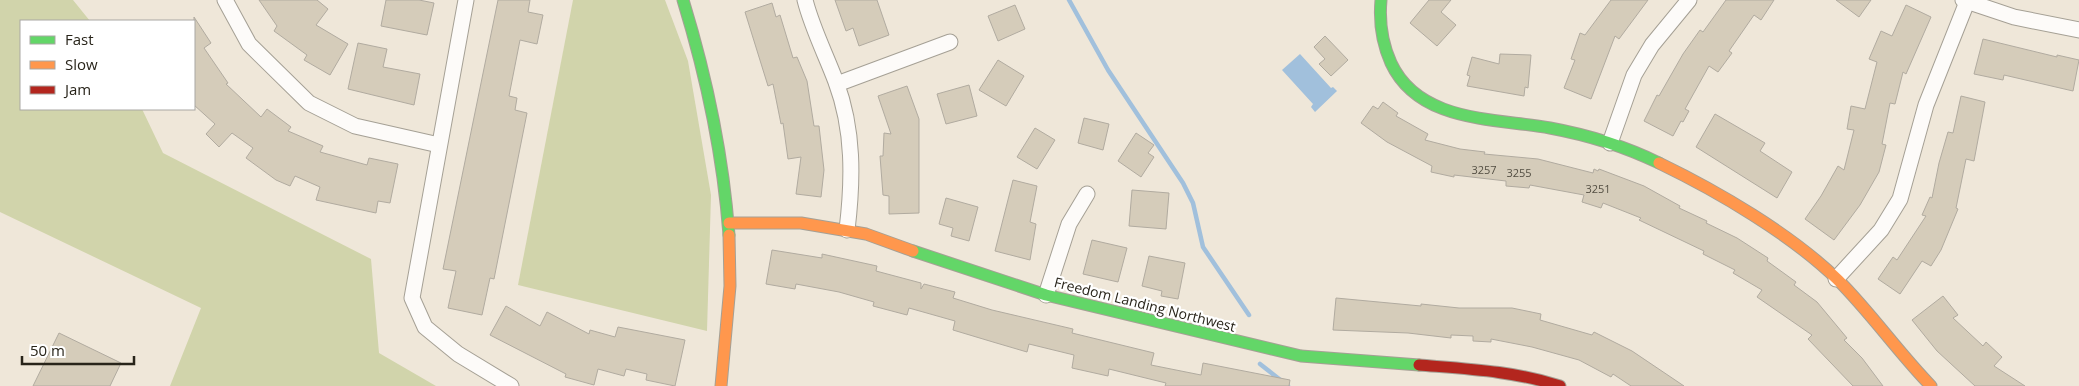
<svg xmlns="http://www.w3.org/2000/svg" width="2079" height="386" font-family="'Open Sans',sans-serif">
	<rect width="100%" height="100%" fill="#efe7d9"/>
	<g fill="#d1d4ab">
		<path d="M0,0H73L90,21H21V109H142L163,153L371,259L379,353L436,386H170L201,308L0,212Z"/>
		<path d="M573,0H665L688,61L711,195L707,331L518,285Z"/>
	</g>
	<path fill="#a1c0dc" d="M1300,54L1331,88L1333,87L1337,91L1315,112L1311,107L1313,104L1282,70Z"/>
	<g fill="none" stroke-linecap="round" stroke-linejoin="round">
		<g stroke="#a1c0dc" stroke-width="4.5">
			<path d="M1069,0L1108,70L1183,183L1193,203L1203,247L1249,315"/>
			<path d="M1260,364L1288,386"/>
		</g>
	</g>
	<g fill="#d5ccba" stroke="#b1aba0">
		<path d="M259,0H317L328,9L316,25L348,44L330,75L304,60L307,55L274,31L277,26Z"/>
		<path d="M386,0H419L434,3L427,35L381,26Z"/>
		<path d="M498,0H530L528,12L543,15L537,44L520,40L509,96L517,98L515,110L527,113L494,279L490,278L482,315L448,308L456,271L443,269Z"/>
		<path d="M835,0H877L889,35L859,46L853,28L846,31Z"/>
		<path d="M1429,0H1451L1441,12L1456,25L1437,46L1410,23Z"/>
		<path d="M1611,0H1648L1619,39L1615,36L1591,99L1564,88L1575,60L1571,59L1580,33L1585,35Z"/>
		<path d="M1726,0H1774L1761,20L1754,15L1729,51L1732,53L1718,72L1709,66L1685,109L1689,111L1683,122L1681,121L1673,136L1644,121L1657,95L1659,96L1683,54L1700,30L1703,32Z"/>
		<path d="M1836,0H1871L1859,17Z"/>
		<path d="M772,3L776,17L780,15L793,58L797,57L807,81L814,126H819L824,170L821,197L796,194L801,157L788,159L783,123L781,124L773,84L768,86L745,12Z"/>
		<path d="M1015,5L1025,29L998,41L988,16Z"/>
		<path d="M1906,5L1931,17L1906,74L1903,72L1895,104L1890,103L1882,144L1886,145L1879,172L1860,205L1834,240L1805,219L1821,196L1838,166L1844,170L1854,130L1847,129L1851,106L1865,109L1877,62L1869,59L1881,31L1892,36Z"/>
		<path d="M194,17L211,43L204,48L228,83L226,84L261,117L267,109L291,127L288,131L323,146L320,152L367,165L369,158L398,164L390,203L378,201L376,213L316,200L320,187L295,176L290,186L276,180L246,158L253,148L232,133L219,147L206,134L215,124L194,105Z"/>
		<path d="M1325,36L1348,60L1331,76L1319,64L1325,59L1314,47Z"/>
		<path d="M1983,39L2057,57V55L2079,60L2073,91L2004,75L2003,80L1974,74Z"/>
		<path d="M358,43L387,49L383,67L420,74L414,105L348,89Z"/>
		<path d="M1500,54L1531,55L1528,88L1525,87L1524,96L1467,86L1470,76L1467,75L1472,57L1499,64Z"/>
		<path d="M998,60L1024,76L1006,106L979,90Z"/>
		<path d="M969,85L977,116L946,124L937,94Z"/>
		<path d="M907,86L919,119V213L889,214V196L883,195L880,156H883L884,133L891,134L878,96Z"/>
		<path d="M1961,96L1985,102L1974,161L1966,159L1956,208L1958,209L1941,250L1931,266L1922,261L1900,294L1878,279L1893,257L1897,260L1926,216L1922,215L1930,197L1932,198L1939,163L1948,132L1953,133Z"/>
		<path d="M1383,102L1398,113L1396,116L1428,134L1425,140L1460,149L1485,152L1484,154L1538,159L1593,173L1594,169L1598,171L1599,169L1644,186L1680,206L1679,208L1707,221L1706,223L1737,238L1768,258L1767,261L1796,282L1794,285L1817,302L1847,338L1844,340L1862,358L1883,386H1853L1808,339L1812,335L1757,297L1762,290L1733,273L1735,270L1703,254L1704,251L1639,220L1641,218L1603,203L1601,208L1582,202L1584,195L1530,185L1529,188L1506,186V181L1454,175V177L1431,172L1432,166L1387,142L1361,123L1373,106L1378,109Z"/>
		<path d="M1715,114L1765,143L1760,151L1792,172L1777,198L1696,147Z"/>
		<path d="M1084,118L1109,124L1103,150L1078,143Z"/>
		<path d="M1035,128L1055,140L1037,169L1017,157Z"/>
		<path d="M1136,133L1154,145L1148,153L1154,157L1141,177L1118,161Z"/>
		<path d="M1013,180L1037,186L1030,222L1036,224L1030,260L995,251Z"/>
		<path d="M1132,190L1169,193L1166,229L1129,226Z"/>
		<path d="M946,198L978,207L969,241L951,236L953,228L939,224Z"/>
		<path d="M1092,240L1127,248L1118,282L1083,274Z"/>
		<path d="M772,250L822,258V254L877,266L876,271L921,283V289L924,284L955,292L953,298L992,310L1073,329L1072,333L1154,353L1151,365L1201,375L1203,363L1290,380L1289,386H1165L1166,383L1109,369L1108,376L1072,368L1074,355L1029,344L1027,352L993,342L953,330L955,321L909,308L907,315L873,306L874,302L839,292L796,284L795,289L766,284Z"/>
		<path d="M1149,256L1185,263L1178,299L1161,296L1162,291L1142,286Z"/>
		<path d="M1943,296L1958,315L1953,318L1983,346L1986,342L2002,357L1994,366L2025,386H1975L1937,351L1912,320Z"/>
		<path d="M1336,298L1421,306V304L1459,308H1512L1541,314L1540,320L1592,335L1594,332L1632,351L1684,386H1631L1613,374L1611,377L1579,360L1532,347L1491,339V342L1473,341V336L1451,335V338L1408,333L1333,330Z"/>
		<path d="M506,306L540,326L547,312L589,334L590,330L615,337L618,327L685,340L675,386L646,380L647,374L626,369L624,376L598,369L594,385L565,377L566,374L490,335Z"/>
		<path d="M59,333L121,363L110,386H33Z"/>
	</g>
	<g fill="none" stroke-linecap="round" stroke-linejoin="round">
		<g stroke="#a5a095" stroke-width="17">
			<g id="street">
				<path d="M225,0L249,44L309,103L355,126L439,145"/>
				<path d="M466,0L412,298L425,327L458,354L511,386"/>
				<path d="M805,0C812,28 826,55 836,82C854,130 853,180 847,230"/>
				<path d="M1963,0L2014,17L2079,30"/>
				<path d="M837,84L950,42"/>
				<path d="M1610,143L1634,75L1652,45L1689,0"/>
				<path d="M1836,279L1881,230L1900,199L1926,105L1967,2"/>
				<path d="M1046,295L1069,224L1087,194"/>
			</g>
		</g>
		<g stroke="#a5a095" stroke-width="13">
			<g id="fast">
				<path d="M683,0C707,78 723,154 729,235"/>
				<path d="M1381,0C1379,22 1382,43 1391,63C1419,123 1495,118 1550,128C1588,135 1624,146 1659,163"/>
				<path d="M913,251L1046,295L1301,356L1419,365"/>
			</g>
		</g>
		<g stroke="#a5a095" stroke-width="13">
			<g id="slow">
				<path d="M1659,163C1717,191 1791,234 1838,280C1871,313 1898,352 1931,386"/>
				<path d="M729,223H801L866,234L913,251"/>
				<path d="M721,386L730,286L729,235"/>
			</g>
		</g>
		<g stroke="#a5a095" stroke-width="13">
			<path id="jam" d="M1419,365C1468,369 1514,371 1560,386"/>
		</g>
		<use href="#street" stroke="#fdfbf9" stroke-width="15"/>
		<use href="#fast" stroke="#63d668" stroke-width="11"/>
		<use href="#slow" stroke="#ff974d" stroke-width="11"/>
		<use href="#jam" stroke="#b3261e" stroke-width="11"/>
	</g>
	<g text-anchor="middle" dominant-baseline="central" stroke-width="4.5" stroke-linejoin="round" paint-order="stroke">
		<g font-size="11" fill="#534e42">
			<text x="1484" y="169">3257</text>
			<text x="1519" y="172">3255</text>
			<text x="1598" y="188">3251</text>
		</g>
		<g font-size="14" fill="#28241a" stroke="#fff">
			<text transform="translate(1145 304) rotate(14)">Freedom Landing Northwest</text>
		</g>
	</g>
	<rect x="20" y="20" width="175" height="90" fill="#ffffff" stroke="#a9a7a3"/>
	<rect x="30" y="36" width="25" height="8" fill="#63d668" stroke="#a9a7a3"/>
	<text x="65" y="45" font-size="15" fill="#28241a">Fast</text>
	<rect x="30" y="61" width="25" height="8" fill="#ff974d" stroke="#a9a7a3"/>
	<text x="65" y="70" font-size="15" fill="#28241a">Slow</text>
	<rect x="30" y="86" width="25" height="8" fill="#b3261e" stroke="#a9a7a3"/>
	<text x="65" y="95" font-size="15" fill="#28241a">Jam</text>
	<path d="M22 356v8h112v-8" fill="none" stroke="#28241a" stroke-width="2.5"/>
	<text x="30" y="356" font-size="15" fill="#28241a" stroke="#ffffff" stroke-width="4" paint-order="stroke">50 m</text>
</svg>
